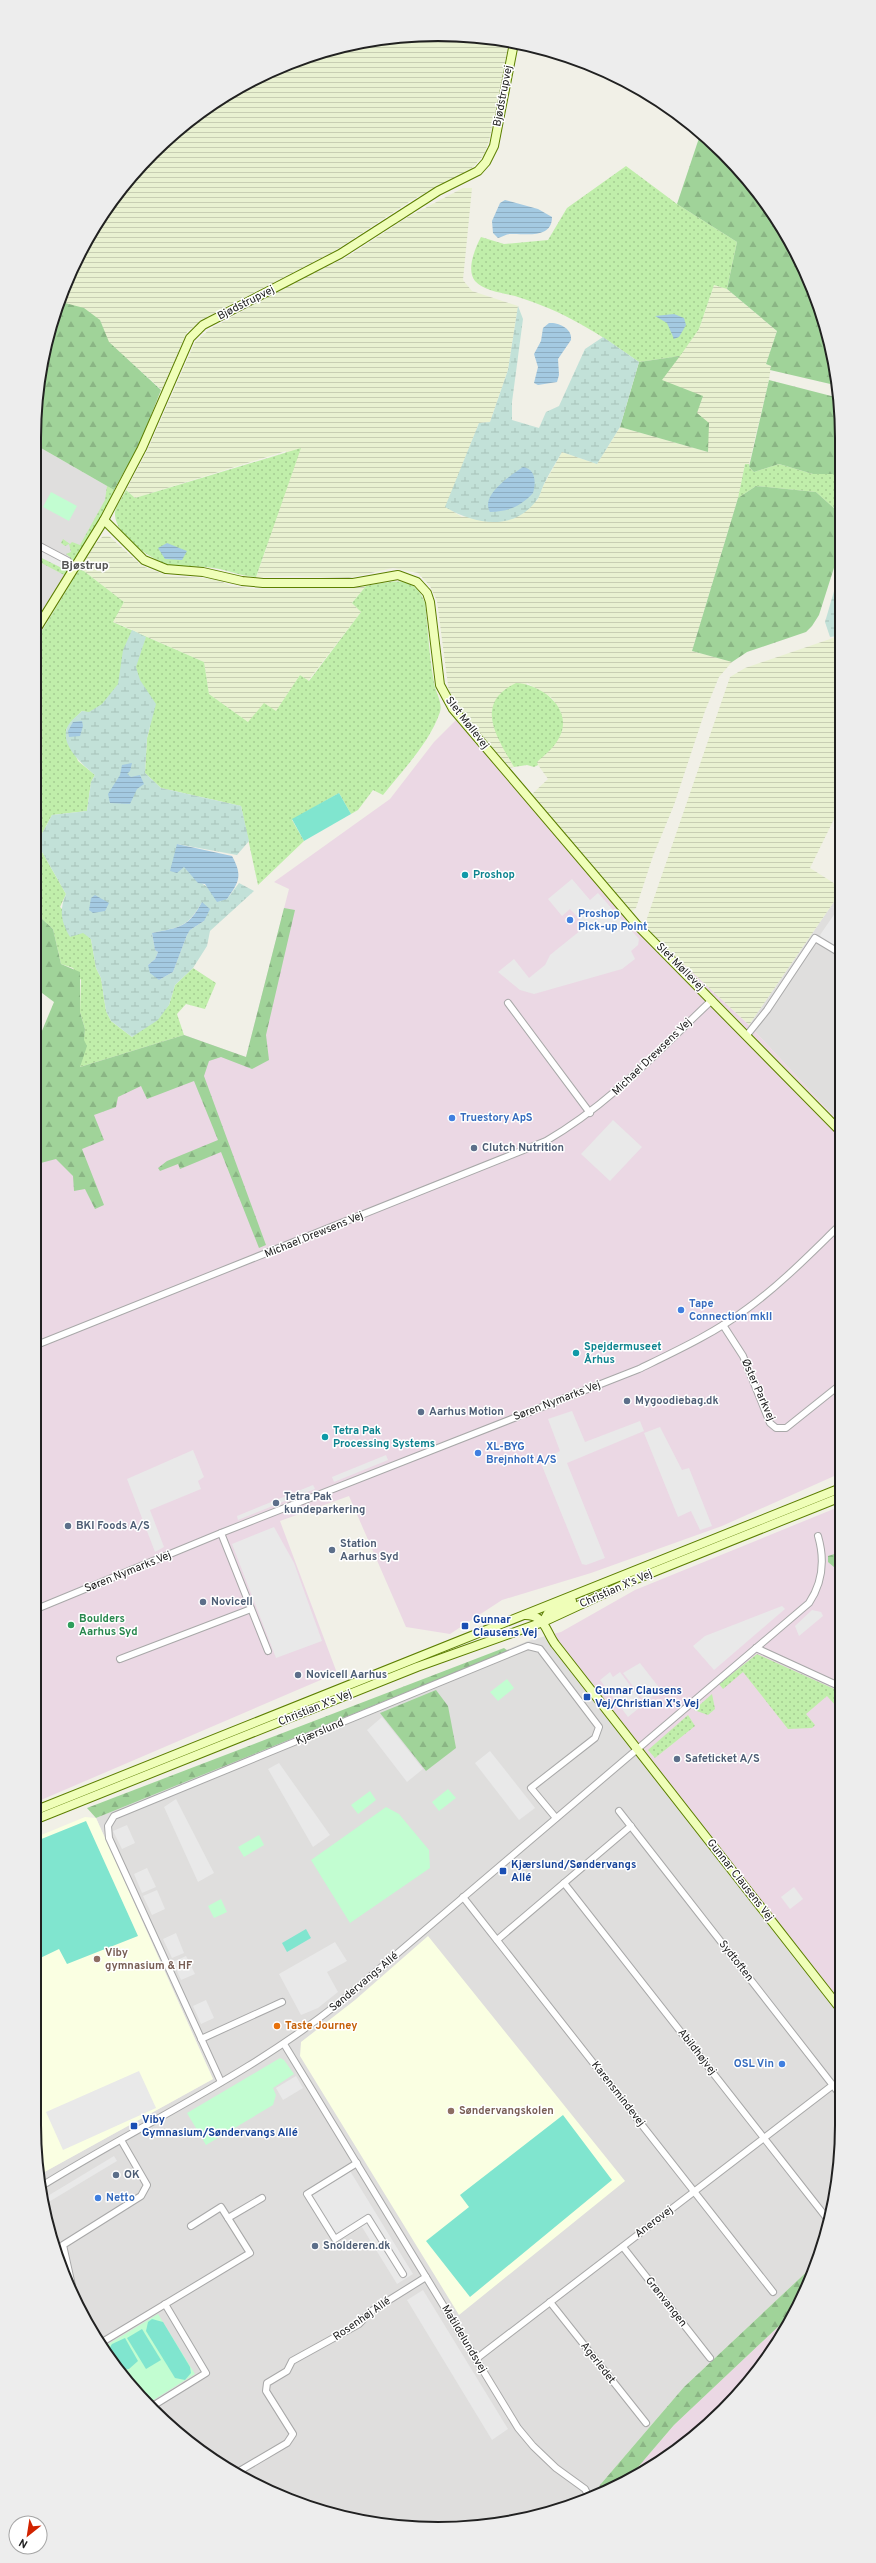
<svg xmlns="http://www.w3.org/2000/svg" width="876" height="2563" font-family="Overpass,sans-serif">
	<defs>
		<pattern id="farmland-rules" width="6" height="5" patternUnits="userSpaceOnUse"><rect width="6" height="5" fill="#e9f1d1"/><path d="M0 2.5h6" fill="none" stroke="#c8ceb3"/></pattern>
		<pattern id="grass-dots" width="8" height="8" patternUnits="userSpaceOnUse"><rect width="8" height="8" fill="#c0eeaa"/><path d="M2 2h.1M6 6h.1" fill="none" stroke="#a5cc92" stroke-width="1.8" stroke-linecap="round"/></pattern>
		<pattern id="forest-firs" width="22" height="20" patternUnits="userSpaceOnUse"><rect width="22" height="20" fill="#a0d399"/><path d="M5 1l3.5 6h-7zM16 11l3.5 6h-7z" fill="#8ab584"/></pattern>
		<pattern id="wetland-marsh" width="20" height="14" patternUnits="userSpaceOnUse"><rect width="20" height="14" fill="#c2e1d8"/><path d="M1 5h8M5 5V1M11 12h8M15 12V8" fill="none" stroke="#a6c1b9"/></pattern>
		<pattern id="water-rules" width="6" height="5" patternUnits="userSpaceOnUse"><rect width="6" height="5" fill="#a4cae2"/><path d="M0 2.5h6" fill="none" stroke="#8dadc2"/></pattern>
	</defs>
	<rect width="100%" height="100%" fill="#f1f0e7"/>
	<g fill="#dfdedd">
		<path d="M34,444L114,490L97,539L34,644Z"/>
		<path d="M840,893V1123L749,1025Z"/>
		<path d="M549,1635L842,2010V2125L828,2229L815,2264L684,2387L600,2485L595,2497L542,2515L464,2528L385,2526L308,2508L259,2487L192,2446L134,2392L102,2349L65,2279L42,2204L39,2175L213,2079L96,1818L528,1641Z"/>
	</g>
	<g fill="#ebd8e4">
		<path d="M462,714L644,927L749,1025L840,1123L841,1473L722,1526L591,1573L502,1600L450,1634L406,1627L349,1496L280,1521L337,1673L34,1803V1055L67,1071L184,1035L246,1057L289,889L274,882L390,799L434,742Z"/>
		<path d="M841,1506L842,2010L549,1635L561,1632L635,1590Z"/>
		<path d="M798,2308L774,2350L724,2411L663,2461L627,2480L674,2425Z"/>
	</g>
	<g fill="#faffe2">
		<path d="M85,1817L96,1818L213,2079L39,2175L34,2125V1838Z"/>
		<path d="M428,1936L625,2181L459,2315L300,2056L301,2042L355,2000Z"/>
	</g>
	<g fill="url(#farmland-rules)">
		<path d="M464,35L509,42L489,141L484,155L471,169L412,200L333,252L216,312L196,325L187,332L162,390L108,342L100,320L48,335L76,260L117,192L171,134L236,88L308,56L385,37Z"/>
		<path d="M463,188H472L463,280L472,291L518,306L508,370L490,422L479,423L446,507L462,517L537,501L543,486L562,452L597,464L620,427L708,452L661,380L699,329L714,285L727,289L777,331L766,364L771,366L769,380L749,464H745L738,498L692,651L732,662L719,677L705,711L674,805L653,856L636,908L631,912L531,795L548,779L536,762L546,754L560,736L561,712L552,698L527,683L498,738L514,767L508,768L462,714L449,693L437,601L430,586L418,573L393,568L349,578L293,576L256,577L266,549L286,451L135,498L126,490L147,451L195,342L210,329L299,280L347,257L408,217Z"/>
		<path d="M103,536H109L142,566L168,576L216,579L231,586L255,589L366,586L352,603L361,612L308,681L300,675L276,712L248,722L209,694L204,662L112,621L124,602L80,568L91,549Z"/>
		<path d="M839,636V809L810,868L840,887V893L749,1025L644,927L730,677L745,668Z"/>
	</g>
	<g fill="url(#grass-dots)">
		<path d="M626,166L677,204L737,242L727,289L714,285L699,329L680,356L639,362C598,333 564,311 515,296C503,293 484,291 475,281C466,270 475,248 481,237L504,244L548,240L567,208Z"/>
		<path d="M301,448L256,577C239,576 223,568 205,567C193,566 181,568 169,565C150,559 116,536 115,515C114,508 123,497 126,490L135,498Z"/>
		<path d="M745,464H749V467L754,472L779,464L813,474H839V510L835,509L816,492L756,486L738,498Z"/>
		<path d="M107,486L114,490L108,507L75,562L69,559L70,557L66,554L71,552L69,544L65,546L61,543L63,539L70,544L72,542L80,545L105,500Z"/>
		<path d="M34,554L64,569L68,561L74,564L66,576L34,559Z"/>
		<path d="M80,568L124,602L113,622L204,662L209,694L248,722L264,703L276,711L300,675L309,681L361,612L352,603L366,586C391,582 414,573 425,603C428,629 429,656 434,682C435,692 443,702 440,712C430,742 403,770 383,795L373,790L358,810L351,814L339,793L292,820L304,841L258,885L241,806L161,788L145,773L147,738L150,727L82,711L71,722L66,730L78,761L95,775L91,782L87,811L52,815L37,843L66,894L60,907L91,939L96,968L101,978L106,1011L111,1021L132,1037L169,1005L175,985L193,968L216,983L205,1009L186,1004L177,1014L184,1035L80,1067L85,1029L80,1012L81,980L73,968L61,964L53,929L41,918H34V644Z"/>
		<path d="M516,683C541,684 573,708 560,736C555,747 545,755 537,762L538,765L534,767L527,765L514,767C497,738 473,703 516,683Z"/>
		<path d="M757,1654L841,1692V1703L837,1707L827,1696L806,1714L815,1725L812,1728L788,1729L743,1672L723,1689L719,1684Z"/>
		<path d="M712,1694L715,1709L708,1715L694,1710Z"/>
		<path d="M688,1715L695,1726L655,1758L648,1750Z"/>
	</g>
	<g fill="url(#forest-firs)">
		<path d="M701,132C742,161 793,236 811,283C822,312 832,356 839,386L770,370L771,366L766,364L777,331L727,289L737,242L677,204Z"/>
		<path d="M65,303L84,308L100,320L109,342L161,390L140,443L114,490L34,444L48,335Z"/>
		<path d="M680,356L662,380L703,396L697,413L709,423L708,452L620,427L639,362Z"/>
		<path d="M769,380L839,398V474H813L779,464L754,472L749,467Z"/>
		<path d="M756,486L816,492L835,509L839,510V552L819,615L812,626L806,632L747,652L732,662L692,651L738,498Z"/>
		<path d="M284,908L295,910L266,1035L269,1060L252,1069L221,1057L209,1061L204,1076L266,1245L259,1248L221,1152L180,1169L178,1164L160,1171L158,1168L167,1161L218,1140L194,1081L147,1099L141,1086L118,1097L116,1107L94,1115L104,1140L82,1149L104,1205L95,1209L85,1189L74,1191L73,1176L56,1159L37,1164L34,1154L40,1151L34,1138V1050L54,1002L34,987V918H41L53,929L61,964L80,972V1012L85,1029L84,1040L87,1046L80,1067L184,1035L246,1057Z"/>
		<path d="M841,1552V1573L828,1562V1556Z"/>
		<path d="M504,1648L508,1651L96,1818L87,1808Z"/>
		<path d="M436,1690L448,1706L456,1748L426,1771L380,1713Z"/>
		<path d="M815,2264L798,2308L674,2425L627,2480L595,2497L600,2485L684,2387Z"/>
	</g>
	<g fill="url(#wetland-marsh)" fill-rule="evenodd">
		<path d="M518,306L523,319L512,402V420L539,428L546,412L559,406L585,349L603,337L639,362L620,427L597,464L562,452C556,463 549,473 544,484C541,490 540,497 536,501C513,532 474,524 445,507L479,423L490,422L508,370Z"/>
		<path d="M839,574V636L830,637L825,622Z"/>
		<path d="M132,630L146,637L136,667L140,680L156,704L147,738L145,773L161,788L241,806L249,841L237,855L177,844C188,882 197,879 227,899L239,883L254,891L210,931L207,946L193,968L175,985L169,1005L158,1020L132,1037L111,1021L106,1011L101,978L96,968L91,939L83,933L70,937C61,922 59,910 66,894L37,843L52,815L87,811L91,782L95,775C83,765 63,748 66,731C68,722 77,716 82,711L89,712L102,704L118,684L123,650ZM202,902L204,921L190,930L187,935L173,972L159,980L148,965L155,959L158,952L155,950L152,933C180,927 187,928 202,902Z"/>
	</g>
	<g fill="#c2fdd1">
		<path d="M51,492L77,506L69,521L43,507Z"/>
		<path d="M507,1679L514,1688L498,1701L490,1692Z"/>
		<path d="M448,1789L456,1798L439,1811L432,1802Z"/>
		<path d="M370,1791L376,1800L358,1814L351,1805Z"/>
		<path d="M386,1807L399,1814L429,1850L430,1868L350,1923L311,1860Z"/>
		<path d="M259,1835L264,1845L244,1857L238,1847Z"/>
		<path d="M221,1899L227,1912L214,1918L208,1906Z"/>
		<path d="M280,2058L284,2060L294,2074L273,2088L276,2095L273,2105L206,2145L187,2113Z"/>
		<path d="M158,2314L195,2374L147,2404L128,2383L105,2346Z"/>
	</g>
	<g fill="#80e5cf">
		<path d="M339,793L351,814L304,841L292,819Z"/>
		<path d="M86,1821L138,1936L67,1964L59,1949L34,1961V1842Z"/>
		<path d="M306,1929L311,1938L287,1952L282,1943Z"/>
		<path d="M563,2115L612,2180L470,2297L426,2241L469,2207L460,2195Z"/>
		<path d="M152,2319L163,2322L190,2367L191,2373L185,2380L175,2378L146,2331L148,2322Z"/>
		<path d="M142,2329L161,2360L146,2369L127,2338Z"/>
		<path d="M125,2338L138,2361L129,2369L122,2370L109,2349L112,2344Z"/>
	</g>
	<g fill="#e9e9e9">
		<path d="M34,540L70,558L64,569L34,554Z"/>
		<path d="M572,879L590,900L598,893L639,939L638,945L631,951L635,959L622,969L534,994L520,990L498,972L514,959L529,978L545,965L550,955L586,926L570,909L562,916L548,899Z"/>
		<path d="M840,906V949L821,938L820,935Z"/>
		<path d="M613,1120L642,1147L610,1181L581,1154Z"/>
		<path d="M572,1411L585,1442L640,1421L644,1431L567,1463L605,1558L586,1565L582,1564L540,1461L560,1451L548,1419Z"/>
		<path d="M660,1427L682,1470L689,1468L712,1526L700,1530L691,1511L678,1517L644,1433Z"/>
		<path d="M193,1450L204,1477L198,1481L201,1489L150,1510L164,1547L155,1552L127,1479Z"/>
		<path d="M386,1455L388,1460L334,1482L332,1477Z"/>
		<path d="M313,1485L315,1489L238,1520L237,1516Z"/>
		<path d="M274,1527L294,1563L322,1641L276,1658L232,1544Z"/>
		<path d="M782,1606L785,1609L714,1670L693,1646L705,1636Z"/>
		<path d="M812,1610L821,1612L823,1616L799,1636L795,1626Z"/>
		<path d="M640,1663L661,1690L645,1702L623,1673Z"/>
		<path d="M610,1672L613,1677L620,1672L644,1704L628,1717L600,1680Z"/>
		<path d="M382,1717L423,1769L407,1782L367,1730Z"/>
		<path d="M490,1751L535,1808L519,1820L475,1763Z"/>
		<path d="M279,1763L330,1835L313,1847L268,1769Z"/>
		<path d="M176,1799L214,1873L198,1882L164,1807Z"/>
		<path d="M127,1825L135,1843L122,1849L113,1831Z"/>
		<path d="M147,1868L156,1887L142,1893L134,1874Z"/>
		<path d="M794,1887L803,1899L790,1909L781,1897Z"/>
		<path d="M157,1890L165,1909L152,1915L143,1896Z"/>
		<path d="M176,1933L184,1953L172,1958L163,1939Z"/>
		<path d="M335,1942L347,1961L327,1972L338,1992L318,2008L301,2015L279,1974Z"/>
		<path d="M186,1956L195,1974L181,1980L173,1962Z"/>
		<path d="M206,2000L214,2018L201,2024L193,2006Z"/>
		<path d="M139,2071L156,2108L63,2150L46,2112Z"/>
		<path d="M296,2076L303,2088L283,2100L276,2088Z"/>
		<path d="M114,2156L117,2161L42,2206L41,2200Z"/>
		<path d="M347,2166L413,2274L397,2284L362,2227L334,2244L302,2193Z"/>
		<path d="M423,2290L508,2429L492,2440L407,2300Z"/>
	</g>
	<g fill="url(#water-rules)">
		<path d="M505,200L538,209L552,217C552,240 524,233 510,234C506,234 502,237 498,238L493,233L492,221L500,203Z"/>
		<path d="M674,314L684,318L686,325L679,337L674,339L667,323L655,316Z"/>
		<path d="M549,323C559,322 573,329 571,340L558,359L559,375L557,382L538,385L534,383L538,367L534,354L541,341L543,328Z"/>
		<path d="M523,467C536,469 536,483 533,493C521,506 508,512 490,512C480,495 510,476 523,467Z"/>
		<path d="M167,543L187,551L182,560L165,559L158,548Z"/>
		<path d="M82,721L83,726L80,736L69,737L68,731L73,722Z"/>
		<path d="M132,763L130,771L127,774L131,777L140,775L144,784L137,789L130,804L110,803L108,794L120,775L122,765Z"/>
		<path d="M177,844L232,856C243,876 239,882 227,899L217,902L205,884L198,883L184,867L177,873L170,871Z"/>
		<path d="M95,895L109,903L105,911L93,913L89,910L91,898Z"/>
		<path d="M202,902L210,909L204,921L190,930L187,935L173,972L159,980L150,973L148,965L155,959L158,952L155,950L152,933C180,927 188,928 202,902Z"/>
	</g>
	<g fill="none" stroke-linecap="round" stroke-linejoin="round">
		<g stroke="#a8a8a8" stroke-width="8">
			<g id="street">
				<path d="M34,543L68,561"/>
				<path d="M508,1003L590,1113"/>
				<path d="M747,1035L767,1010L815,938L840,953"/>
				<path d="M723,1325L743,1356L770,1423L776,1428H786L841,1384"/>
				<path d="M34,1346L546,1141C610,1104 659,1050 712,1000"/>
				<path d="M221,1533L268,1651"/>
				<path d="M34,1610L221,1533L639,1369C676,1351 715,1333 748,1308C781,1284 810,1254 840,1225"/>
				<path d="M756,1648L841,1687"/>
				<path d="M120,1659L251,1609"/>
				<path d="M619,1811L842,2097"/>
				<path d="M564,1883L829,2221"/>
				<path d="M463,1897L773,2292"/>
				<path d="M497,1940L631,1826"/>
				<path d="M201,2039L282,2002"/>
				<path d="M284,2044L518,2428L533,2446L556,2468L585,2489L590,2499"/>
				<path d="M221,2082L109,1838L108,1826L114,1816L528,1646L540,1649L599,1727L595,1738L531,1788L556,1818"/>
				<path d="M357,2163L307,2194L335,2239L368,2218L403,2274"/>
				<path d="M40,2187C141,2124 252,2074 345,1998L809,1603C823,1582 825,1560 818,1536"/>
				<path d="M228,2218L262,2198"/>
				<path d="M623,2247L710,2358"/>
				<path d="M75,2299L63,2245L141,2196L147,2185L121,2140"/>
				<path d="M550,2302L646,2423"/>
				<path d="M99,2344L250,2253L221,2207L191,2226"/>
				<path d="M476,2359L833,2085"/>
				<path d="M151,2407L206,2373L165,2304"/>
				<path d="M236,2473L287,2443L293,2434L266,2391L267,2383L287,2371L292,2361L359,2324L370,2312L426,2277"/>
			</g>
		</g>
		<g stroke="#5c7f00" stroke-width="10">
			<g id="secondary">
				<path d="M104,520L144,560L166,569L203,572L242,581L263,583H353L398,575L417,582L427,593L430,602L440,685L453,709L637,925L840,1131"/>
				<path d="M34,633L104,520L142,448L190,338L203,325L340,254L438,191L478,171L486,162L494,146L514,43"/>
				<path d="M525,1615C545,1615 545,1630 555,1644L842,2011"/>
				<path d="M543,1622L548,1613L572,1601"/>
				<path d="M34,1811L841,1488"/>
				<path d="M34,1820L417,1667L543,1622L636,1579L841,1497"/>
			</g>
		</g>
		<use href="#street" stroke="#fff" stroke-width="6"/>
		<use href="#secondary" stroke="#effeb8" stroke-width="8"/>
	</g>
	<g fill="#0f9aa8" stroke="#fff" stroke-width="1.5">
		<circle cx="465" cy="875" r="4"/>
		<circle cx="576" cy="1353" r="4"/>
		<circle cx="325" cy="1437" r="4"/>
	</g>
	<g fill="#3f7fe0" stroke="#fff" stroke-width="1.5">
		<circle cx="570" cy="920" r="4"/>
		<circle cx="452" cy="1118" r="4"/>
		<circle cx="681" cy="1310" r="4"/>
		<circle cx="478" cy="1453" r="4"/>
		<circle cx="782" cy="2064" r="4"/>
		<circle cx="98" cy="2198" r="4"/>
	</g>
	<g fill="#5c6f8a" stroke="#fff" stroke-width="1.5">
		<circle cx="474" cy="1148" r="4"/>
		<circle cx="627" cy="1401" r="4"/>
		<circle cx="421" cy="1412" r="4"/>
		<circle cx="276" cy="1503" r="4"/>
		<circle cx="68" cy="1526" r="4"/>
		<circle cx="332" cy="1550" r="4"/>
		<circle cx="203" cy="1602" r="4"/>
		<circle cx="298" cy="1675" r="4"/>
		<circle cx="677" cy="1759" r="4"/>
		<circle cx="116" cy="2175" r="4"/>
		<circle cx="315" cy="2246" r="4"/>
	</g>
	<circle fill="#2e9e5b" stroke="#fff" stroke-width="1.5" cx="71" cy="1625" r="4"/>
	<g fill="#1a4fb4" stroke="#fff" stroke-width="1.5">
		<rect x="461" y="1622" width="8" height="8" rx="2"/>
		<rect x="583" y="1693" width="8" height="8" rx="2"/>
		<rect x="499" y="1867" width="8" height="8" rx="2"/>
		<rect x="130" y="2122" width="8" height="8" rx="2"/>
	</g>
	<g fill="#8d6e63" stroke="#fff" stroke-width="1.5">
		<circle cx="97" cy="1959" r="4"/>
		<circle cx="451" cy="2111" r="4"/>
	</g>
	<circle fill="#e8710a" stroke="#fff" stroke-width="1.5" cx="277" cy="2026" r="4"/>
	<g text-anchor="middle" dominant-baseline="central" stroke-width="3" stroke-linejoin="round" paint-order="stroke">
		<g font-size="11" fill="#212121" stroke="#fff">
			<text transform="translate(503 96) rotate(-79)">Bjødstrupvej</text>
			<text transform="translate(246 303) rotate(-27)">Bjødstrupvej</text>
			<text transform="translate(467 723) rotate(52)">Slet Møllevej</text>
			<text transform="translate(680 967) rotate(45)">Slet Møllevej</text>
			<text transform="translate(652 1057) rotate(-44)">Michael Drewsens Vej</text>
			<text transform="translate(314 1235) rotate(-22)">Michael Drewsens Vej</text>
			<text transform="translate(758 1390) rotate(66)">Øster Parkvej</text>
			<text transform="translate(557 1401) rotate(-21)">Søren Nymarks Vej</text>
			<text transform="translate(128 1572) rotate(-22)">Søren Nymarks Vej</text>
			<text transform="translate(616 1589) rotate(-24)">Christian X's Vej</text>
			<text transform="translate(315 1708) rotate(-22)">Christian X's Vej</text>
			<text transform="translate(320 1732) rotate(-23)">Kjærslund</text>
			<text transform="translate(740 1880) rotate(52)">Gunnar Clausens Vej</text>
			<text transform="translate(736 1961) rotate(52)">Sydtoften</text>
			<text transform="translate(364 1982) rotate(-40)">Søndervangs Allé</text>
			<text transform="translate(697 2052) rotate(52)">Abildhøjvej</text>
			<text transform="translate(618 2094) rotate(52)">Karensmindevej</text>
			<text transform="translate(654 2222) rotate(-37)">Anerovej</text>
			<text transform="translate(666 2302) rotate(52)">Grønvangen</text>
			<text transform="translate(362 2319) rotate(-35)">Rosenhøj Allé</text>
			<text transform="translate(464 2339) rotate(59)">Matildelundsvej</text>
			<text transform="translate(598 2363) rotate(52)">Agerledet</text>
		</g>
		<g font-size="11" font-weight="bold" fill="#0d838f" stroke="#fff" text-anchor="start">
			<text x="473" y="875">Proshop</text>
			<text x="584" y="1347">Spejdermuseet<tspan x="584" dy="13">Århus</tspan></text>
			<text x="333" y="1431">Tetra Pak<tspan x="333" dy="13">Processing Systems</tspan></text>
		</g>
		<g font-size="11" font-weight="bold" fill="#366cbe" stroke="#fff" text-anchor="start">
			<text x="578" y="914">Proshop<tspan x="578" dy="13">Pick-up Point</tspan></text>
			<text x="460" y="1118">Truestory ApS</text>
			<text x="689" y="1304">Tape<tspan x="689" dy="13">Connection mkII</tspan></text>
			<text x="486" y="1447">XL-BYG<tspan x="486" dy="13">Brejnholt A/S</tspan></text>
			<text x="774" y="2064" text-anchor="end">OSL Vin</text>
			<text x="106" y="2198">Netto</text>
		</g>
		<g font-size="11" font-weight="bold" fill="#4e5e75" stroke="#fff" text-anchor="start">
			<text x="482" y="1148">Clutch Nutrition</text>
			<text x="635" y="1401">Mygoodiebag.dk</text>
			<text x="429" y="1412">Aarhus Motion</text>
			<text x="284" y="1497">Tetra Pak<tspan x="284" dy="13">kundeparkering</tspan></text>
			<text x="76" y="1526">BKI Foods A/S</text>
			<text x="340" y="1544">Station<tspan x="340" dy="13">Aarhus Syd</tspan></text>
			<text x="211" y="1602">Novicell</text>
			<text x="306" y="1675">Novicell Aarhus</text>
			<text x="685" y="1759">Safeticket A/S</text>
			<text x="124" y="2175">OK</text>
			<text x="323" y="2246">Snolderen.dk</text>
		</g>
		<g font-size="11" font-weight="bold" fill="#27864d" stroke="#fff" text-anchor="start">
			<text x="79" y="1619">Boulders<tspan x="79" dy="13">Aarhus Syd</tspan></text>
		</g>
		<g font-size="11" font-weight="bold" fill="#164399" stroke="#fff" text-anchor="start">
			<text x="473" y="1620">Gunnar<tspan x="473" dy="13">Clausens Vej</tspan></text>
			<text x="595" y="1691">Gunnar Clausens<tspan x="595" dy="13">Vej/Christian X's Vej</tspan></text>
			<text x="511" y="1865">Kjærslund/Søndervangs<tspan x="511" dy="13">Allé</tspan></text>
			<text x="142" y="2120">Viby<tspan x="142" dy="13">Gymnasium/Søndervangs Allé</tspan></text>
		</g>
		<g font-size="11" font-weight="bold" fill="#785e54" stroke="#fff" text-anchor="start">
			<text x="105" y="1953">Viby<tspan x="105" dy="13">gymnasium &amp; HF</tspan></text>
			<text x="459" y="2111">Søndervangskolen</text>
		</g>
		<g font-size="11" font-weight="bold" fill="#c56008" stroke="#fff" text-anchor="start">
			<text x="285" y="2026">Taste Journey</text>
		</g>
		<g font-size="12" font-weight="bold" fill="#545454" stroke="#fff">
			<text x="85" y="566">Bjøstrup</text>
		</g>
	</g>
	<path d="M0 0H876V2563H0ZM438 41H438A397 397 0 0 1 835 438V2125A397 397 0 0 1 438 2522H438A397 397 0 0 1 41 2125V438A397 397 0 0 1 438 41Z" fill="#ededed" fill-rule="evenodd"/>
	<path fill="none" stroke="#212121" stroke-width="2" d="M438 41H438A397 397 0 0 1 835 438V2125A397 397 0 0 1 438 2522H438A397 397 0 0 1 41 2125V438A397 397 0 0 1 438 41Z"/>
	<g transform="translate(28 2535) rotate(210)"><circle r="19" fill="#ffffff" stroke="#a6a6a6"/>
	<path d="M0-3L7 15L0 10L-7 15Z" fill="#d12300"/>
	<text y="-6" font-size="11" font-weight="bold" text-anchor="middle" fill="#212121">N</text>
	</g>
</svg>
